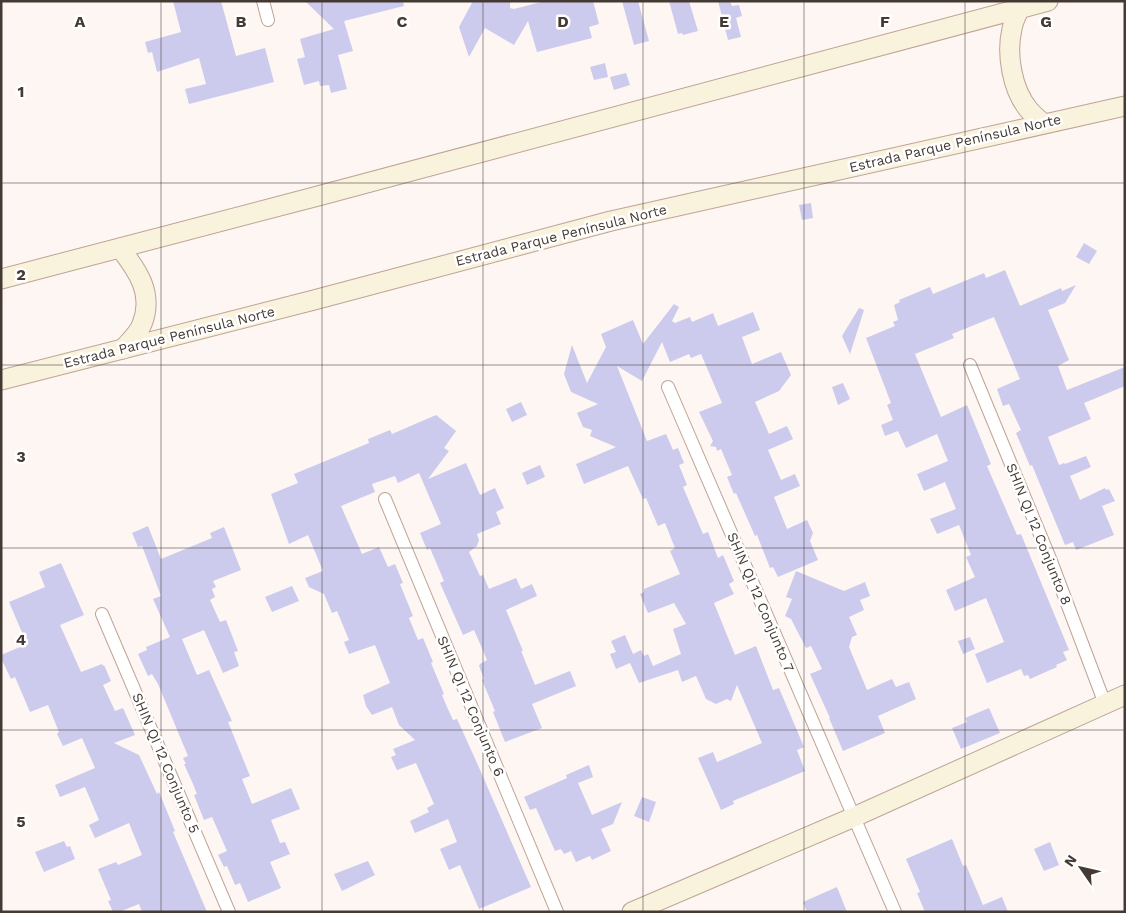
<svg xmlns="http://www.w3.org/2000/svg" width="1126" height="913" font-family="'Work Sans',sans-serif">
	<rect width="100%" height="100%" fill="#fdf6f3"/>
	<g fill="#cdcbed">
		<path d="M173,1H221L236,56L265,48L274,82L189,104L185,89L206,84L199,58L157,72L152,52L148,53L145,42L181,32Z"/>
		<path d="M305,1H403L404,6L344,21L353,51L338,55L347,89L331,93L329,85L320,86L319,81L304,85L297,59L305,57L300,39L334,29Z"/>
		<path d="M473,1H510V8L514,9L545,1H593L599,24L589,27L592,38L537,52L528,21L514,45L485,28L469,57L459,27Z"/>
		<path d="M622,1H638L649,41L634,45Z"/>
		<path d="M669,1H689L698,31L683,35L682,33L678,34Z"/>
		<path d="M718,1H730L732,6L739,5L742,16L736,18L741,37L728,40Z"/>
		<path d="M605,63L608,77L594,80L590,67Z"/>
		<path d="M626,73L630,85L614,90L610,77Z"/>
		<path d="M811,203L813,218L802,220L799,205Z"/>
		<path d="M1084,243L1097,251L1089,264L1076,257Z"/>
		<path d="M1005,270L1020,306L1061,288L1062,291L1076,285L1065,303L1048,310L1069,360L1058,366L1067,390L1125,367V386L1084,403L1091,419L1048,437L1059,465L1064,463L1065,464L1086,456L1091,467L1070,476L1080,500L1105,488L1106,490L1109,489L1115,501L1102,506L1114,535L1076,550L1073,542L1065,545L1032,465L1030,466L1016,433L1021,430L1009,404L1003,406L997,389L1020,379L994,317L952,334L954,338L915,354L941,417L967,405L991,464L987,466L1017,535L1021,534L1069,650L1063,652L1067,660L1056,665L1057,667L1030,679L1028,675L1024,676L1021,669L987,683L975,654L1004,642L986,598L955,611L946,590L975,577L966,557L971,555L959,525L937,534L930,519L956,509L945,482L924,491L917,474L948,461L937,434L906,448L898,431L885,436L881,425L893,420L887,405L891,403L866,338L895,326L893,322L898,320L894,305L900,302L899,300L930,287L933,294L984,273L986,278Z"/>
		<path d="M674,304L679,307L672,321L675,323L690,317L692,322L713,313L718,326L753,312L760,330L742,337L752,364L781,352L791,375L779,391L755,402L769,434L787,426L793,439L768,450L781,480L795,474L800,486L774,497L787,529L807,520L813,533L810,541L818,560L778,577L773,567L770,568L757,535L755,536L736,493L734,494L727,477L732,475L721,449L717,451L716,447L710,446L713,441L699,412L722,403L701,354L691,358L689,354L670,362L662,342L642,381L617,366L647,441L666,434L673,450L678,448L684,463L679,465L687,485L683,487L703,534L708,532L718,558L723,555L734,581L729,584L734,594L714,603L735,655L756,646L773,690L779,688L804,747L797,750L805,771L733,801L734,804L721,810L698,758L713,752L717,762L762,743L737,685L731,701L727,699L716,704L706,699L696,676L682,682L678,670L639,683L630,663L616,669L610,654L616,652L611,641L625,635L633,654L641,650L644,656L648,654L653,666L681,654L673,629L686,624L674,603L648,613L640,594L644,592V589L680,574L670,551L675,548L665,523L658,526L646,498L643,499L628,466L584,484L576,464L616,447L590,436L592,430L583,427L577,413L598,404L571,392L564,374L572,345L587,383L606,347L601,334L633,320L643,344Z"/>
		<path d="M859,308L864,310L850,354L842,336Z"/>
		<path d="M843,383L850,399L838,405L832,387Z"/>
		<path d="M521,402L527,415L512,422L506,409Z"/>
		<path d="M436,415L456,431L444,448L449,451L428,479L466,463L480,495L495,488L504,508L496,512L501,524L477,534L479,540L477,546L469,552L480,576L483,575L489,589L516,578L521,589L532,584L537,596L506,610L523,651H521L535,685L570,671L576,686L532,704L542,728L505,742L493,712L495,711L482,680L484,679L479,666L480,664L487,660L474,630L463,635L440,583L444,581L430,548L427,550L420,533L441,524L419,473L398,483L395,476L372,484L375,492L341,506L362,554L379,547L388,567L395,564L403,583L400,584L413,616L409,618L418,640L423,638L433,662L431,663L444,694L442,695L447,707L453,720L457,719L477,763L531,887L479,909L460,865L449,870L440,849L457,842L448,819L415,833L410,821L429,812L427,808L434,804L416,763L397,770L391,757L396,755L393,749L415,740L399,725L392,707L372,715L366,706L363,695L390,683L375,645L349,654L344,642L349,640L337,611L332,613L324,594L309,587L305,578L323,571L308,535L289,544L271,494L298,483L294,474L369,443L368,439L390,430L392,434Z"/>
		<path d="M540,465L545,477L527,485L522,473Z"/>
		<path d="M148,526L161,559L212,538L210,533L224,527L241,570L213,581L216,587L212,589L215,597L210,600L220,622L226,620L238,651L234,652L239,666L223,673L204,630L182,639L197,675L209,670L232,721L228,722L250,776L242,779L252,804L291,788L300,809L271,820L280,843L285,842L290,854L270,862L281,888L248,902L240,883L235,885L227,866L224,867L218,855L227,851L212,817L204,820L194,795L197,794L193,784L184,764H186L183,758L188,756L158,684L152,674L148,676L138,654L147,650L146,647L170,637L153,599L161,596L142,546L138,547L132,533Z"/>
		<path d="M61,563L84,615L60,625L81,672L102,664L103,666L104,665L111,681L103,685L115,711L123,708L135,735L114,743L139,755L157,794L159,792L175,831L173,832L207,912H142L139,904L119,912H113L108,901L111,900L98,869L116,862L118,865L142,855L129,823L95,838L89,825L99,820L85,787L60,797L55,785L95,768L82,738L63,746L57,734L59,732L48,705L30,712L15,677L11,679L1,658V655L27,644L9,602L45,587L39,572Z"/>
		<path d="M796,571L844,591L865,582L870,596L860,600L864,610L849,617L857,635L852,637L849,647L867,690L892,679L896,687L909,682L916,699L878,716L885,733L843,751L829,718H830L810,674L822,669L811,646L806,648L791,619L785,616L792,599L786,597Z"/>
		<path d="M292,586L299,601L272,612L265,597Z"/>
		<path d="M970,637L975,649L963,654L958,641Z"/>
		<path d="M989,708L1000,733L961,749L952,728L967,722L965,718Z"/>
		<path d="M589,765L593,777L578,783L592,815L622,802L613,824L601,829L611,851L592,860L590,856L576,862L571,851L564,854L561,849L555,851L536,808L530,810L524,797L567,778L566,775Z"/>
		<path d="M642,797L656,802L649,822L634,816Z"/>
		<path d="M952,839L963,866L966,865L983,905L1002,897L1008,912H925L917,893L920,892L906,859Z"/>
		<path d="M64,841L67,847L70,846L75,859L44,872L35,852Z"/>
		<path d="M1050,842L1059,865L1044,871L1034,849Z"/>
		<path d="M368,861L375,875L342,891L334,874Z"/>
		<path d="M837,887L847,912H807L803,902Z"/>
	</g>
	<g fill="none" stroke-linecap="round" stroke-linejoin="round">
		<g stroke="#bfa395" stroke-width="14">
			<g id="street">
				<path d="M263,1L268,20"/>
				<path d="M970,365L1051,561L1105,704"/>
				<path d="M668,387L895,912"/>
				<path d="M385,499L557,912"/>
				<path d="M102,614L229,912"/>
			</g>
		</g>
		<g stroke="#bfa395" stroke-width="21">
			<g id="secondary">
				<path d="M1019,10C1016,16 1013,22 1012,29C1006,54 1012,90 1029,110C1033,115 1038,119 1043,123"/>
				<path d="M120,248C138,271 154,294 142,324C139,333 129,342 123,349"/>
				<path d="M1,279L318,196L1048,1"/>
				<path d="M1,380L314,300L611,221L1125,106"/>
				<path d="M632,912L854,817L1125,695"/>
			</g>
		</g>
		<use href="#street" stroke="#fff" stroke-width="12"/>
		<use href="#secondary" stroke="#f9f2dd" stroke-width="19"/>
	</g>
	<path fill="none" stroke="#453a33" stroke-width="1" stroke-opacity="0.55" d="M161,1V912M322,1V912M483,1V912M643,1V912M804,1V912M965,1V912M1,183H1125M1,365H1125M1,548H1125M1,730H1125"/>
	<g text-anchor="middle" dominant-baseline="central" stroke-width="5" stroke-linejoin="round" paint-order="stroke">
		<g font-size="14" fill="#453a33" stroke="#fff">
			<text transform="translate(955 143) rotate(-13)">Estrada Parque Península Norte</text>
			<text transform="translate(561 235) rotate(-14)">Estrada Parque Península Norte</text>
			<text transform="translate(169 337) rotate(-14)">Estrada Parque Península Norte</text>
			<text transform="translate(1039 534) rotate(68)">SHIN QI 12 Conjunto 8</text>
			<text transform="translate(761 602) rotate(67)">SHIN QI 12 Conjunto 7</text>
			<text transform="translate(471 706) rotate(67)">SHIN QI 12 Conjunto 6</text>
			<text transform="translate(166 763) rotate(67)">SHIN QI 12 Conjunto 5</text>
		</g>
	</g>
	<g font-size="16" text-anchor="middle" font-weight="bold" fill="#453a33" stroke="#fff" stroke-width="5" stroke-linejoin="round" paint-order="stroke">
		<text x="80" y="27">A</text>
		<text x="241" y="27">B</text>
		<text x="402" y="27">C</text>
		<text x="563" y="27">D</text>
		<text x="724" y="27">E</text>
		<text x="885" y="27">F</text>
		<text x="1046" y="27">G</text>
		<text x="21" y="97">1</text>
		<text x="21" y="280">2</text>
		<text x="21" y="462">3</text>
		<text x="21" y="645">4</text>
		<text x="21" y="827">5</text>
	</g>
	<rect width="1126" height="913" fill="none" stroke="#453a33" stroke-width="5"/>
	<g transform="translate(1081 868) rotate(304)" stroke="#ffffff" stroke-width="4" paint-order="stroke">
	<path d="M0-4L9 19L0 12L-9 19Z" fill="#453a33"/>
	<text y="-8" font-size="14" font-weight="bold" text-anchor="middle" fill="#453a33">N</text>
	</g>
</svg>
